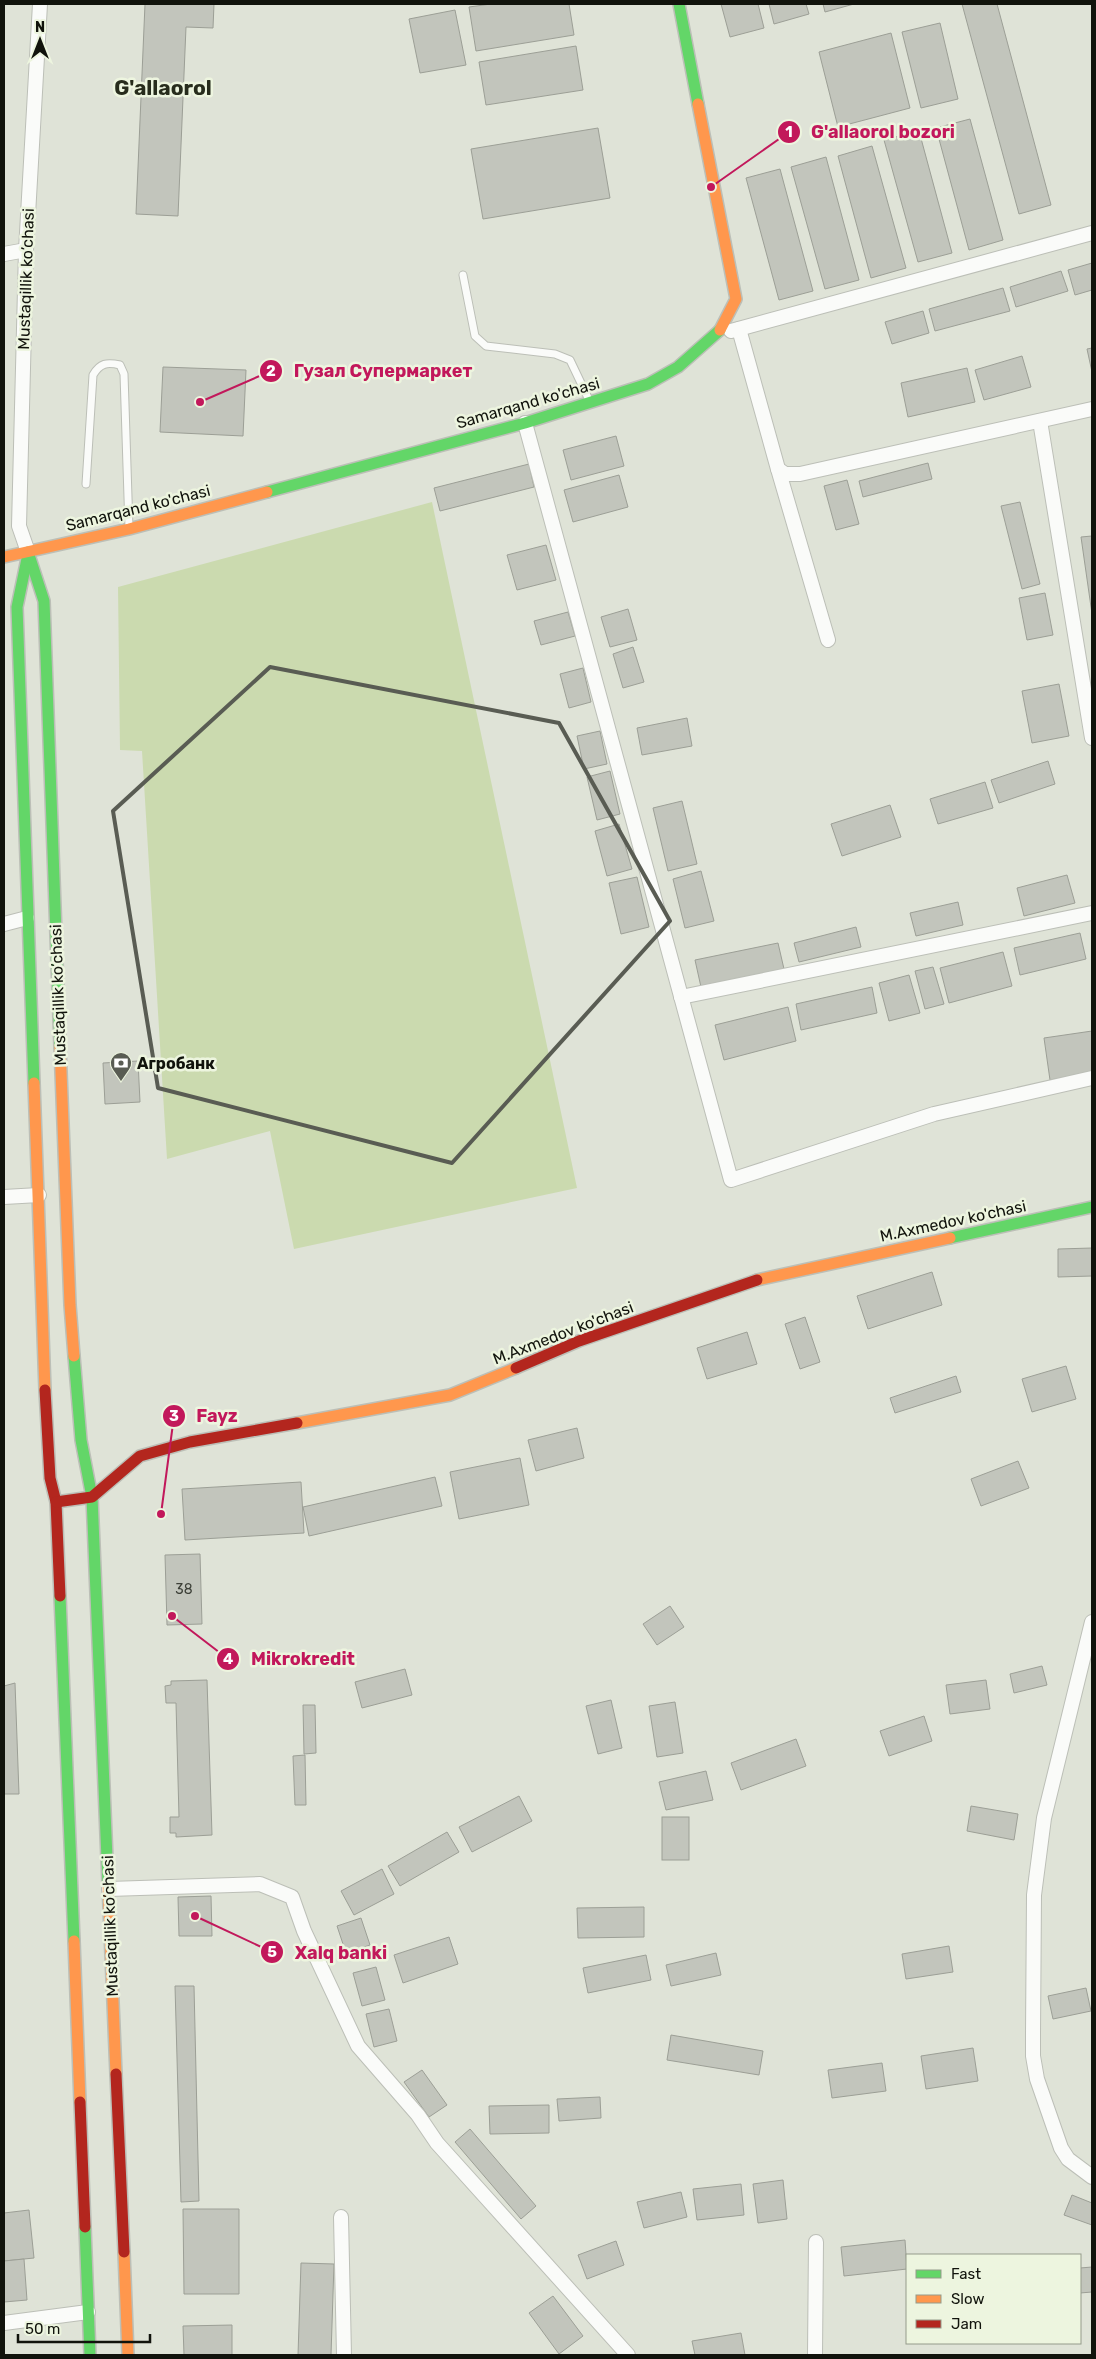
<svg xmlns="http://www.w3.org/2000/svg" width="1096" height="2359" font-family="Rubik,sans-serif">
	<rect width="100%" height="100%" fill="#dfe3d7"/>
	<path fill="#cbdaaf" d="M432,502L577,1188L294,1249L270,1131L167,1159L142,751L120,750L118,587Z"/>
	<g fill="#c2c5bc" stroke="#9c9f96">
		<path d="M145,4H214L213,28L186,27L178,216L136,214Z"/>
		<path d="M491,4H569L574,35L476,51L469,7Z"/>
		<path d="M721,4H758L764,28L730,37Z"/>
		<path d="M769,4H806L809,14L774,24Z"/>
		<path d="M823,4H854L825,12Z"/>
		<path d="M962,4H997L1051,205L1019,214Z"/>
		<path d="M455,10L466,65L420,73L409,19Z"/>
		<path d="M940,23L958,99L921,108L902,32Z"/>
		<path d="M891,33L910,108L838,127L819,52Z"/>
		<path d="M576,46L583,90L486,105L479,62Z"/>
		<path d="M970,119L1003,240L969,250L936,128Z"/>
		<path d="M598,128L610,198L483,219L471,149Z"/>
		<path d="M919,131L952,253L918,262L884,140Z"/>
		<path d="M872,146L906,268L871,278L838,156Z"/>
		<path d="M826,157L859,280L825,289L791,167Z"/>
		<path d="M780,169L813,291L779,300L746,178Z"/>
		<path d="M1092,263V290L1075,295L1068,270Z"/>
		<path d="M1061,271L1068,291L1016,307L1010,287Z"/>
		<path d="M1003,288L1010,311L935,331L929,309Z"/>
		<path d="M923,311L929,333L892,344L885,322Z"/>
		<path d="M1092,348V372L1087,349Z"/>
		<path d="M1022,356L1031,387L984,400L975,370Z"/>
		<path d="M163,367L246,370L243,436L160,432Z"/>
		<path d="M967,368L975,402L908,417L901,383Z"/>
		<path d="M616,436L624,466L571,480L563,450Z"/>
		<path d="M928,463L932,479L863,497L859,481Z"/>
		<path d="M529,464L534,487L440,511L434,488Z"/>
		<path d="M619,475L628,507L573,522L564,490Z"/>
		<path d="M847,480L859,524L836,530L824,486Z"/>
		<path d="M1020,502L1040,584L1022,589L1001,506Z"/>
		<path d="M1092,536V614L1081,537Z"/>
		<path d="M546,545L556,580L517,590L507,555Z"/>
		<path d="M1045,593L1053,635L1027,640L1019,598Z"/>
		<path d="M628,609L637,640L610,647L601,617Z"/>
		<path d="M568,612L575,636L541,645L534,621Z"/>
		<path d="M633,647L644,682L623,688L613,654Z"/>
		<path d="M583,668L591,702L569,708L560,674Z"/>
		<path d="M1059,684L1069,736L1032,743L1022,691Z"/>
		<path d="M687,718L692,746L642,755L637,728Z"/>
		<path d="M600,731L607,764L584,769L577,736Z"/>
		<path d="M1048,761L1055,784L999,803L991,780Z"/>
		<path d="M610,771L620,814L597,820L587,777Z"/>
		<path d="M985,782L993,808L938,824L930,799Z"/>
		<path d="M682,801L697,864L668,871L653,808Z"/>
		<path d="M890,805L901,837L842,856L831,824Z"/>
		<path d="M619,824L632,869L607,876L595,831Z"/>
		<path d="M701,871L714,921L685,928L673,879Z"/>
		<path d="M1067,875L1075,903L1024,916L1017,888Z"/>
		<path d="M637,877L649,927L621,934L609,883Z"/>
		<path d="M958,902L963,925L916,936L910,913Z"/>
		<path d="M856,927L861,947L799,962L794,943Z"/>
		<path d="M1080,933L1086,959L1020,975L1014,948Z"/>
		<path d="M778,943L784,969L701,987L695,960Z"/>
		<path d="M1003,952L1012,986L949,1003L940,968Z"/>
		<path d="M933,967L944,1004L925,1009L915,971Z"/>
		<path d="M909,975L920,1013L889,1021L879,983Z"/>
		<path d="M872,987L877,1013L801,1030L796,1004Z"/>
		<path d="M788,1007L796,1041L724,1060L715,1025Z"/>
		<path d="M1092,1031V1073L1050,1080L1044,1038Z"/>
		<path d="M138,1061L140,1102L105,1104L103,1063Z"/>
		<path d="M1092,1248V1276L1058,1277V1249Z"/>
		<path d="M932,1272L942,1305L868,1329L857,1296Z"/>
		<path d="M805,1317L820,1362L800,1369L785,1324Z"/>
		<path d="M747,1332L757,1364L707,1379L697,1348Z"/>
		<path d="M1066,1366L1076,1399L1032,1412L1022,1379Z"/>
		<path d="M956,1376L961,1392L895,1413L890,1398Z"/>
		<path d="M577,1428L584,1458L536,1471L528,1440Z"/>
		<path d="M520,1458L529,1505L459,1519L450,1472Z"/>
		<path d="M1018,1461L1029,1488L981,1506L971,1479Z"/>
		<path d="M435,1477L442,1506L309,1536L303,1507Z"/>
		<path d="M301,1482L304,1533L185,1540L182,1489Z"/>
		<path d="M200,1554L202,1624L167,1625L165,1555Z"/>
		<path d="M670,1606L684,1627L657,1645L643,1624Z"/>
		<path d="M1042,1666L1047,1685L1014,1693L1010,1674Z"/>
		<path d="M405,1669L412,1695L362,1708L355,1682Z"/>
		<path d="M207,1680L212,1835L176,1837V1833H170V1817H179L176,1703H166L165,1686L171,1685V1681Z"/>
		<path d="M986,1680L990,1709L950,1714L946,1685Z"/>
		<path d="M15,1683L19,1794H4V1686Z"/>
		<path d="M611,1700L622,1748L598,1754L586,1706Z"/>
		<path d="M675,1702L683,1753L657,1757L649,1706Z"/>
		<path d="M303,1705H315L316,1753L304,1754Z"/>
		<path d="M924,1716L932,1741L889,1756L880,1731Z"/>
		<path d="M796,1739L806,1766L741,1790L731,1763Z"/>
		<path d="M305,1755L306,1805H295L293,1756Z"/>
		<path d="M706,1771L713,1800L666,1810L659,1782Z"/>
		<path d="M519,1796L532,1821L472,1852L459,1827Z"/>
		<path d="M971,1806L1018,1814L1014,1840L967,1831Z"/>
		<rect x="662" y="1817" width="27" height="43"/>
		<path d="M447,1832L459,1852L400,1886L388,1866Z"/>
		<path d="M382,1869L394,1894L354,1915L341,1891Z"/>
		<path d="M211,1896L212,1936H179L178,1897Z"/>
		<path d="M644,1907V1937L578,1938L577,1908Z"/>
		<path d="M361,1918L370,1945L346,1953L337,1926Z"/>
		<path d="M449,1937L458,1964L403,1983L394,1955Z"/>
		<path d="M949,1946L953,1972L906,1979L902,1954Z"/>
		<path d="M716,1953L721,1975L671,1986L666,1965Z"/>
		<path d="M646,1955L651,1980L588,1993L583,1968Z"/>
		<path d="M376,1967L385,2000L362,2006L353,1973Z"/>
		<path d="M175,1986H194L199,2201L181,2202Z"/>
		<path d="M1086,1988L1091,2011L1053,2019L1048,1996Z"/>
		<path d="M389,2009L397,2041L374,2047L366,2014Z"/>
		<path d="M671,2035L763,2051L759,2075L667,2060Z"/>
		<path d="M973,2048L978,2081L926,2089L921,2056Z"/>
		<path d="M882,2063L886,2091L832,2098L828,2070Z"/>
		<path d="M422,2070L447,2105L429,2117L404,2082Z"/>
		<path d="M600,2097L601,2118L559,2121L557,2099Z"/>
		<path d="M549,2105V2133L490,2134L489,2106Z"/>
		<path d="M470,2129L536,2206L521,2219L455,2142Z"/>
		<path d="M783,2180L787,2219L758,2223L753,2184Z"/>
		<path d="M741,2184L744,2215L697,2220L693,2189Z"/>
		<path d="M681,2192L687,2217L644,2228L637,2202Z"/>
		<path d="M1072,2195L1092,2203V2225L1064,2215Z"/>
		<path d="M183,2209H239V2294H184Z"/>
		<path d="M29,2210L34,2258L4,2261V2213Z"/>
		<path d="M905,2240L907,2269L844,2276L841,2247Z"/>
		<path d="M616,2241L624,2265L587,2279L578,2255Z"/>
		<path d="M24,2259L27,2300L4,2302V2261Z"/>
		<path d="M301,2263L334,2264L331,2355H298Z"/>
		<path d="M1092,2267V2292L1080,2293V2268Z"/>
		<path d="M553,2296L583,2336L559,2354L529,2313Z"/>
		<path d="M232,2325V2355H184L183,2326Z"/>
		<path d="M741,2333L745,2355H695L692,2341Z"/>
	</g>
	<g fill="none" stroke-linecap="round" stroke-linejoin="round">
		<g stroke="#bcbfb7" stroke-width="9">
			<g id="lane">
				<path d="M463,275L475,336L486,346L555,354L570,360L590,402"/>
				<path d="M86,484L93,375C100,363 107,362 120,365L124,374L129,528"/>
			</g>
		</g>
		<g stroke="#bcbfb7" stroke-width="16">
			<g id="street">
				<path d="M4,254L26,250"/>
				<path d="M739,329L778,469L785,474H800L1092,409"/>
				<path d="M731,331L1092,233"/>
				<path d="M1040,421L1092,738"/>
				<path d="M525,423L731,1180L934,1114L1092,1078"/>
				<path d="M778,469L828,640"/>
				<path d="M28,552L19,526L26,250L40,4"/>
				<path d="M4,924L27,918"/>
				<path d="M681,997L1092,913"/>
				<path d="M4,1197L39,1195"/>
				<path d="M1092,1622L1044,1818L1034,1895L1033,2033V2056L1037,2079L1061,2148L1068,2159L1092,2177"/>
				<path d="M109,1889L260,1884L292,1897L304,1931L358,2046L418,2115L437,2143L628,2355"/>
				<path d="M341,2217L344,2355"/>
				<path d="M4,2323L88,2312"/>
				<path d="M815,2355L816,2242"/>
			</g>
		</g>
		<g stroke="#bcbfb7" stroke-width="14">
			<g id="fast">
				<path d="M679,4L698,104"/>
				<path d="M267,492L525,423L648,384L678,367L720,330"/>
				<path d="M28,552L44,601L60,1046"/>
				<path d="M28,554L17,607L34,1083"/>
				<path d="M950,1238L1092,1207"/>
				<path d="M74,1356L81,1440L92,1497L108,1883"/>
				<path d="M60,1596L74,1941"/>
				<path d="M85,2227L90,2355"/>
			</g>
		</g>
		<g stroke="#bcbfb7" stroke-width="14">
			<g id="slow">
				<path d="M698,104L736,299L720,330"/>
				<path d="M4,557L129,529L267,492"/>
				<path d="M60,1046L70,1305L74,1356"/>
				<path d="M34,1083L45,1390"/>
				<path d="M757,1280L950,1238"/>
				<path d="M297,1423L450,1395L516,1368"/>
				<path d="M108,1883L116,2074"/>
				<path d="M74,1941L80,2102"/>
				<path d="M124,2252L128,2355"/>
			</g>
		</g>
		<g stroke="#bcbfb7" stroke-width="14">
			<g id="jam">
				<path d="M516,1368L579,1341L757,1280"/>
				<path d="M45,1390L50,1478L56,1502L60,1596"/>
				<path d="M56,1502L92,1497L140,1456L190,1442L297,1423"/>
				<path d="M116,2074L124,2252"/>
				<path d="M80,2102L85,2227"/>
			</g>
		</g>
		<use href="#lane" stroke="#fafbf9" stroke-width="7"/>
		<use href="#street" stroke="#fafbf9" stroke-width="14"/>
		<use href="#fast" stroke="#63d668" stroke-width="11"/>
		<use href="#slow" stroke="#ff974d" stroke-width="11"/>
		<use href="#jam" stroke="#b3261e" stroke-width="11"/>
	</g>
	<path fill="none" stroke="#595c53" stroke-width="4" stroke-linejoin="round" d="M270,667L559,723L670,921L452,1163L158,1088L113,811Z"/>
	<defs>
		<g id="bank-pin" transform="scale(1.125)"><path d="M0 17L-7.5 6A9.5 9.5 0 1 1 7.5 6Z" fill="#595c53" stroke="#edf5df"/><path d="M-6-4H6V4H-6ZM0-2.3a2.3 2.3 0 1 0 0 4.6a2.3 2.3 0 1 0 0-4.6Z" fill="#fff"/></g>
	</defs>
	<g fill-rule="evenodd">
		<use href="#bank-pin" x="121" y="1063"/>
	</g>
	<g text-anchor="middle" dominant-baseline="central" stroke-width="5" stroke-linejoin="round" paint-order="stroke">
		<g font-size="14" fill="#3d4038">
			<text x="184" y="1589">38</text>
		</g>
		<g font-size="16" fill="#11130c" stroke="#edf5df">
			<text transform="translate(26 279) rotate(-88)">Mustaqillik ko’chasi</text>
			<text transform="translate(528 403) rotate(-16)">Samarqand ko'chasi</text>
			<text transform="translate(138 508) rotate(-14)">Samarqand ko'chasi</text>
			<text transform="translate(58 995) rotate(-92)">Mustaqillik ko’chasi</text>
			<text transform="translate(953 1221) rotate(-12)">M.Axmedov ko'chasi</text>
			<text transform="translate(563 1333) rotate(-21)">M.Axmedov ko'chasi</text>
			<text transform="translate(110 1926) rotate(-92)">Mustaqillik ko’chasi</text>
		</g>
		<g font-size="16" font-weight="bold" fill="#11130c" stroke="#edf5df" text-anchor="start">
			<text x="137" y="1063">Агробанк</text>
		</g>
		<g font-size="21" font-weight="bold" fill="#272c1c" stroke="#edf5df">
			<text x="163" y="87">G'allaorol</text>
		</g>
	</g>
	<path fill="none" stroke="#c2185b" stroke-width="2" d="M711 187L789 132M200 402L271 371M161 1514L174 1416M172 1616L228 1659M195 1916L272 1952"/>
	<g fill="#c2185b" stroke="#edf5df" stroke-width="2">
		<circle cx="711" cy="187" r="5"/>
		<circle cx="200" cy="402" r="5"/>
		<circle cx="161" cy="1514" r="5"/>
		<circle cx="172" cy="1616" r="5"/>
		<circle cx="195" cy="1916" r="5"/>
		<circle cx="789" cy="132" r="12"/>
		<circle cx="271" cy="371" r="12"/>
		<circle cx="174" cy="1416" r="12"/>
		<circle cx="228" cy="1659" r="12"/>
		<circle cx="272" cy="1952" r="12"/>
	</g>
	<g font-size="15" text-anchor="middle" font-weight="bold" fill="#fff">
		<text x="789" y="137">1</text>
		<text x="271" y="376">2</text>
		<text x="174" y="1421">3</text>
		<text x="228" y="1664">4</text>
		<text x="272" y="1957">5</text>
	</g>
	<g font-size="18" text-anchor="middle" font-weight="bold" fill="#c2185b" stroke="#edf5df" stroke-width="5" stroke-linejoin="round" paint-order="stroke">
		<text x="883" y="138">G'allaorol bozori</text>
		<text x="383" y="377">Гузал Супермаркет</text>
		<text x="217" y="1422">Fayz</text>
		<text x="303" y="1665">Mikrokredit</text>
		<text x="341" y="1959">Xalq banki</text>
	</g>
	<rect width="1096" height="2359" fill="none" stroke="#11130c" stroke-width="10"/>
	<rect x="906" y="2254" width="175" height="90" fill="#edf5df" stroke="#959b8b"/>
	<rect x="916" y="2270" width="25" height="8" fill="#63d668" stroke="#959b8b"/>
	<text x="951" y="2279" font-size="15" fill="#11130c">Fast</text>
	<rect x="916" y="2295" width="25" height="8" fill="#ff974d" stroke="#959b8b"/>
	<text x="951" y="2304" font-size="15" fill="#11130c">Slow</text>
	<rect x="916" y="2320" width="25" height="8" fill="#b3261e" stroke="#959b8b"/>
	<text x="951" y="2329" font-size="15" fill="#11130c">Jam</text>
	<g transform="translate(40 40)" stroke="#edf5df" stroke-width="4" paint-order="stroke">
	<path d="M0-4L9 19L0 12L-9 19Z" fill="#11130c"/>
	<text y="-8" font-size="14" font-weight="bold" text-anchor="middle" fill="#11130c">N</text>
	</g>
	<path d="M18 2334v8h132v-8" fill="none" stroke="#11130c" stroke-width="2.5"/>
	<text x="25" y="2334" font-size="15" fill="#11130c" stroke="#edf5df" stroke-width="4" paint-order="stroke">50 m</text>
</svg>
